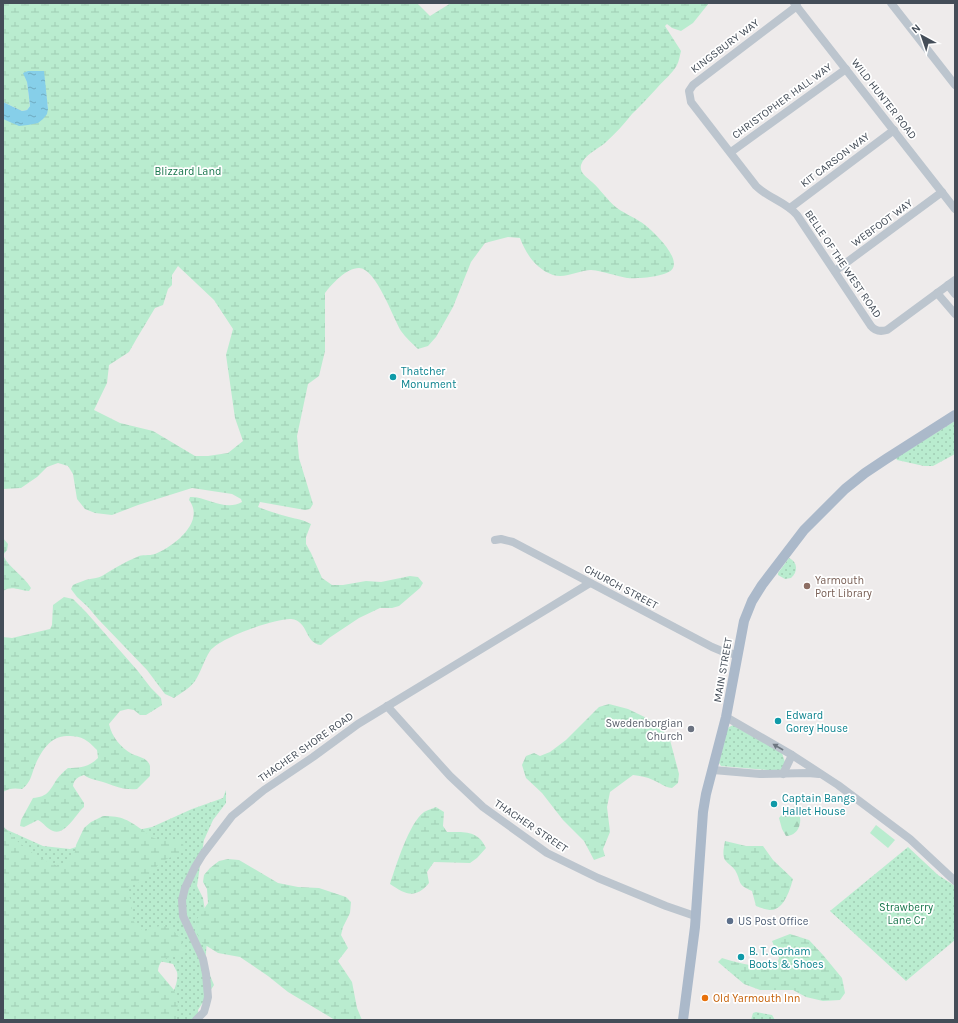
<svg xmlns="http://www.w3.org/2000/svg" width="958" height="1023" font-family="Karla,sans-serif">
	<defs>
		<pattern id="green-dots" width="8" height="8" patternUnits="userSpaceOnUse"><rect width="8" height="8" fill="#b9eccf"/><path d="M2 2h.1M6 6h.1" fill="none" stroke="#a0ccb4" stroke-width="1.8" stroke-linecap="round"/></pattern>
		<pattern id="forest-firs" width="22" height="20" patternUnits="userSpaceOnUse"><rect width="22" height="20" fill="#b9eccf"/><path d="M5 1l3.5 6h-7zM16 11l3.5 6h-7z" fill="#a0ccb4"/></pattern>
		<pattern id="wetland-marsh" width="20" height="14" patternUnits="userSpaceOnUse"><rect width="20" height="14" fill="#b9eccf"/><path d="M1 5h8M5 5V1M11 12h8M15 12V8" fill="none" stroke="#a0ccb4"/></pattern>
		<pattern id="water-ripples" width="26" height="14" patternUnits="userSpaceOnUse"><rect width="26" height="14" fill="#86cfe9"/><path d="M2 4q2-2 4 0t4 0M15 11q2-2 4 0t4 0" fill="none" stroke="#6faac0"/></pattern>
	</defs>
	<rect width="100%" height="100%" fill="#eeebeb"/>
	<g fill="url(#green-dots)">
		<path d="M955,421V454L933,466H924L897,460L896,458Z"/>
		<path d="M789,558C798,562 798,572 791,578L785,579L778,575V573Z"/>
		<path d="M733,725L782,753L785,762L782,769L778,771L721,766L719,763L727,730L729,727Z"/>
		<path d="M226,790V803L213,820L204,840L197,886L203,898L208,930L205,963L214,985L198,1010L199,1020H156C164,1010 180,986 177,972C176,970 174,966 173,964L159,961L138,960L3,828L43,846L70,849L109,836L152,827L192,809L223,798Z"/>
		<path d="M908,847L938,875L955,886V940L906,981L830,911Z"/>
		<path d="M756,1012L772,1015L775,1020H751L753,1013Z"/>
	</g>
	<path fill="url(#forest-firs)" d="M794,807C805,815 801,836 786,836L782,829L779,818L784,812Z"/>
	<g fill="url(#wetland-marsh)" fill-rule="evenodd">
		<path d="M3,3H417L430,16L451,3H709L693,23L681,31L672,28L667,24L665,26L681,51C680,55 679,61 677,65C672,74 664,80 657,88C649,97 641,105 632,114C624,124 615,134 605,143C598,149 584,155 581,165C579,173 587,177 592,182C601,190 607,200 617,208C625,214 638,219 645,225C654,232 679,256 673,268C669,277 636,279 627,278C615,276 604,271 591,270C579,270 566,279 553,275C536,269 526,254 520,238L508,237L485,243L471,262L453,307L436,337L428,346L418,349C412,343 406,338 401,331C393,318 376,268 359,268C346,268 332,284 325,293V351L319,376L308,384L297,436L299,458L313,504L310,509L305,510L260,502L258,507C268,511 278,514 289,517C297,519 304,520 311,524L306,537V544L311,553L322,578L332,585H343L366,581L381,582L410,576L418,577L423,583L420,588L399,606L392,608H380L359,618L329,638L321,645C304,643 309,621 291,619C276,618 219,638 210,651C204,660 201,672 195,681C190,688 181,693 174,698L165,694L147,670L98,619L88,607L77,597L71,589L73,585C78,583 84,580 90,579C94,578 98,578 102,576C113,569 125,562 137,557C142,554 149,556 155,554C173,547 206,522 189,500L190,497C206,496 225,512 242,502L241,499L232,494L192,488L138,505L112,515L95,513L85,509L77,499L73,474L68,466L58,463L47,467L37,477L21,488L3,489V119L9,121L48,109L43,71H28L27,82L30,106L27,110L22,111L3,102ZM178,266L214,300L233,329L226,355L235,418L243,441L228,453L208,456H195L153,431L120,423L94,410L107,383L109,365L129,352L137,338L155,308L163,305L168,289L172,285V275Z"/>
		<path d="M3,538L8,544L7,550L3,555C8,567 23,575 31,588L29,591C19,591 13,585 3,591Z"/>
		<path d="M64,597L73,599L86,612L137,670L151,688L161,698L162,705L146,715H140L134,710L128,709L120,711L109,724C112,737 120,747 132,754C139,757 148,758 150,766C150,769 150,773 150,776L137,789C125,790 117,787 106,783C98,780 91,780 84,775C78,777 74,779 73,786L84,803V807C76,814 65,836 53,831C47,829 44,823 38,820L24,827L20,826L21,820L33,798C48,797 50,790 57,779C60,775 64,771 68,768C80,768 89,767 98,758L97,750C87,740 83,736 68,736C50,735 40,753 34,768C31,777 30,783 22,789C15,788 9,788 3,792V637L12,638L50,629L52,625L53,605Z"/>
		<path d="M609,704L628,709L659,724L670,740L679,774L678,783L672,788C663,787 661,783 653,780C647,777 640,776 633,775L610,792L607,807L610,832L603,849L605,856L594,860L584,841L563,820L542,793L526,778L522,765L526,756L534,753L540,756L550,752L566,740L599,707Z"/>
		<path d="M436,807L444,812L443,826L447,832C464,832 478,830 486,848L477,858L470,863L434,862L427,872L429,883C415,900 405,894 390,884C396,866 409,823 424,812C427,810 432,809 436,807Z"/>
		<path d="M103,816C123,816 128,820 144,831C148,834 152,838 157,839C166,842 174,838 182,840C183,843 184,847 183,850C180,856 172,856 167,859C157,863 152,874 144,880C138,884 132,884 127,889C127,893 130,897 131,901C133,914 130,925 144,931C149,930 155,927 160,926C175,925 182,941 186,952C174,959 160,954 158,971L174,990L178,1003L176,1020H3V826C18,844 36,858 58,866L68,863L75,852L76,845L84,828L91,822Z"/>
		<path d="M725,841L746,846H763L773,860L793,879C790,889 785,908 772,910C767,910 761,908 756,906L752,891C736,884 742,882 735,870C732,866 728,864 725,860C722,855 724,847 725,841Z"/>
		<path d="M228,859L239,860L278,883L298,887L319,888L346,897L351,902L350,913L343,927L341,935L348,948L338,961L352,982L357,1008L362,1020H335L288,992L268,976L240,957L218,953L202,943L196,931L195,927L197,919L208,903L207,889L203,882L204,875L210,868L219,861Z"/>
		<path d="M790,934L809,940L823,955L842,978L845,993L840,1000L823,1001L806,997L793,990H760L744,984L718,962L722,958C741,964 756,967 776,967L779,958L772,941Z"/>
	</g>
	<path fill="#b9eccf" d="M876,825L895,840L888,848L870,833Z"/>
	<path fill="url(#water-ripples)" d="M28,71H44L48,109L47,114L43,119L38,123L28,125L19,126L3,119V102L22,111L27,110L30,106L27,82L23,73Z"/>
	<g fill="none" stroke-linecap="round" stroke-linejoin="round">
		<g stroke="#bcc5ce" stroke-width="8">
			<path d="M794,3L955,209"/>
			<path d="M891,3L955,85"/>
			<path d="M797,6L693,85L689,91L691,102L756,186C768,198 786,202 797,215L871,326C875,331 880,332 887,330L955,280"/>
			<path d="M731,152L846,69"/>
			<path d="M790,208L894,130"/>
			<path d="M835,271L942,192"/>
			<path d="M948,285L955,294"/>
			<path d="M937,293L955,314"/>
			<path d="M495,540L501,539L513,542L712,647L724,652L738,655"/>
			<path d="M387,706L450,776L483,807L547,853L598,878L666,906L695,916"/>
			<path d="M726,717L792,755L838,785L910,839L955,881"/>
			<path d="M713,770L760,774L808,773L819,774"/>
			<path d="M783,774L792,755"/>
			<path d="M196,1020L204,1012L206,1005L208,997L206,974L203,959L183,916L182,900L185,888L195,867L203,854L232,816L264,790L313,757L358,724L590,583"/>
		</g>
		<path stroke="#abb9ca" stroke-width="10" d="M683,1020L695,927L703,812L706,794L726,717L744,621L752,601L762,585L804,530L845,489L865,473L886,459L955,415"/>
	</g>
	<defs><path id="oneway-solid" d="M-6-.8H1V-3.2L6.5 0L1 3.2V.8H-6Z"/></defs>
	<use fill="#6e7781" href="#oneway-solid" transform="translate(778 747) rotate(-150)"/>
	<g fill="#0f9aa8" stroke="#fff" stroke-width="1.5">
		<circle cx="393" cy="377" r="4"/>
		<circle cx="778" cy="721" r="4"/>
		<circle cx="774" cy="804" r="4"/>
		<circle cx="741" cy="957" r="4"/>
	</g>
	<circle fill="#8d6e63" stroke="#fff" stroke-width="1.5" cx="807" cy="586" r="4"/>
	<circle fill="#6b7280" stroke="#fff" stroke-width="1.5" cx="691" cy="729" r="4"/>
	<circle fill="#5c6f8a" stroke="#fff" stroke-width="1.5" cx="730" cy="921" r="4"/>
	<circle fill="#e8710a" stroke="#fff" stroke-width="1.5" cx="705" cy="998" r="4"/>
	<g text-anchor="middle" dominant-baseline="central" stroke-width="3.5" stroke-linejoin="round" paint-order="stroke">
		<g font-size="11" fill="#444d58" stroke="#fff">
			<text transform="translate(725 46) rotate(-37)">KINGSBURY WAY</text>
			<text transform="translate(884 99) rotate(52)">WILD HUNTER ROAD</text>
			<text transform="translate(782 101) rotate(-36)">CHRISTOPHER HALL WAY</text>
			<text transform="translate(835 160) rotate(-37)">KIT CARSON WAY</text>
			<text transform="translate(882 223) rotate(-36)">WEBFOOT WAY</text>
			<text transform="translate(843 264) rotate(56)">BELLE OF THE WEST ROAD</text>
			<text transform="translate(621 587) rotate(28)">CHURCH STREET</text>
			<text transform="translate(723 670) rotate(-80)">MAIN STREET</text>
			<text transform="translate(306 747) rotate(-35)">THACHER SHORE ROAD</text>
			<text transform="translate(531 826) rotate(34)">THACHER STREET</text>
		</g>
		<g font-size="11" fill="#18764c" stroke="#fff">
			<text x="188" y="171">Blizzard Land</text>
			<text x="906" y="907">Strawberry<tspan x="906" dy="13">Lane Cr</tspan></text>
		</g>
		<g font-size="11" fill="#0d838f" stroke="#fff" text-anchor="start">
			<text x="401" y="371">Thatcher<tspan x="401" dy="13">Monument</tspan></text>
			<text x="786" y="715">Edward<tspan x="786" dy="13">Gorey House</tspan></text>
			<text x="782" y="798">Captain Bangs<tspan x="782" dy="13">Hallet House</tspan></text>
			<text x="749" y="951">B. T. Gorham<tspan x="749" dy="13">Boots &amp; Shoes</tspan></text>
		</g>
		<g font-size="11" fill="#785e54" stroke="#fff" text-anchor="start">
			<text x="815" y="580">Yarmouth<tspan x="815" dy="13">Port Library</tspan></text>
		</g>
		<g font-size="11" fill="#5b616d" stroke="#fff" text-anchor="end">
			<text x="683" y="723">Swedenborgian<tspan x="683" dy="13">Church</tspan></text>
		</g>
		<g font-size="11" fill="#4e5e75" stroke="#fff" text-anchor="start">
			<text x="738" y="921">US Post Office</text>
		</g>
		<g font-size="11" fill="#c56008" stroke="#fff" text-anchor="start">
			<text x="713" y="998">Old Yarmouth Inn</text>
		</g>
	</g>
	<rect width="958" height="1023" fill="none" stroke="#444d58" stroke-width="8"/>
	<g transform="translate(922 36) rotate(320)" stroke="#ffffff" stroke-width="3" paint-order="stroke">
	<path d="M0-3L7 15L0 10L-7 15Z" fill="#444d58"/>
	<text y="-6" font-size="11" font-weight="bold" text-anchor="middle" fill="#444d58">N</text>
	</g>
</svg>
